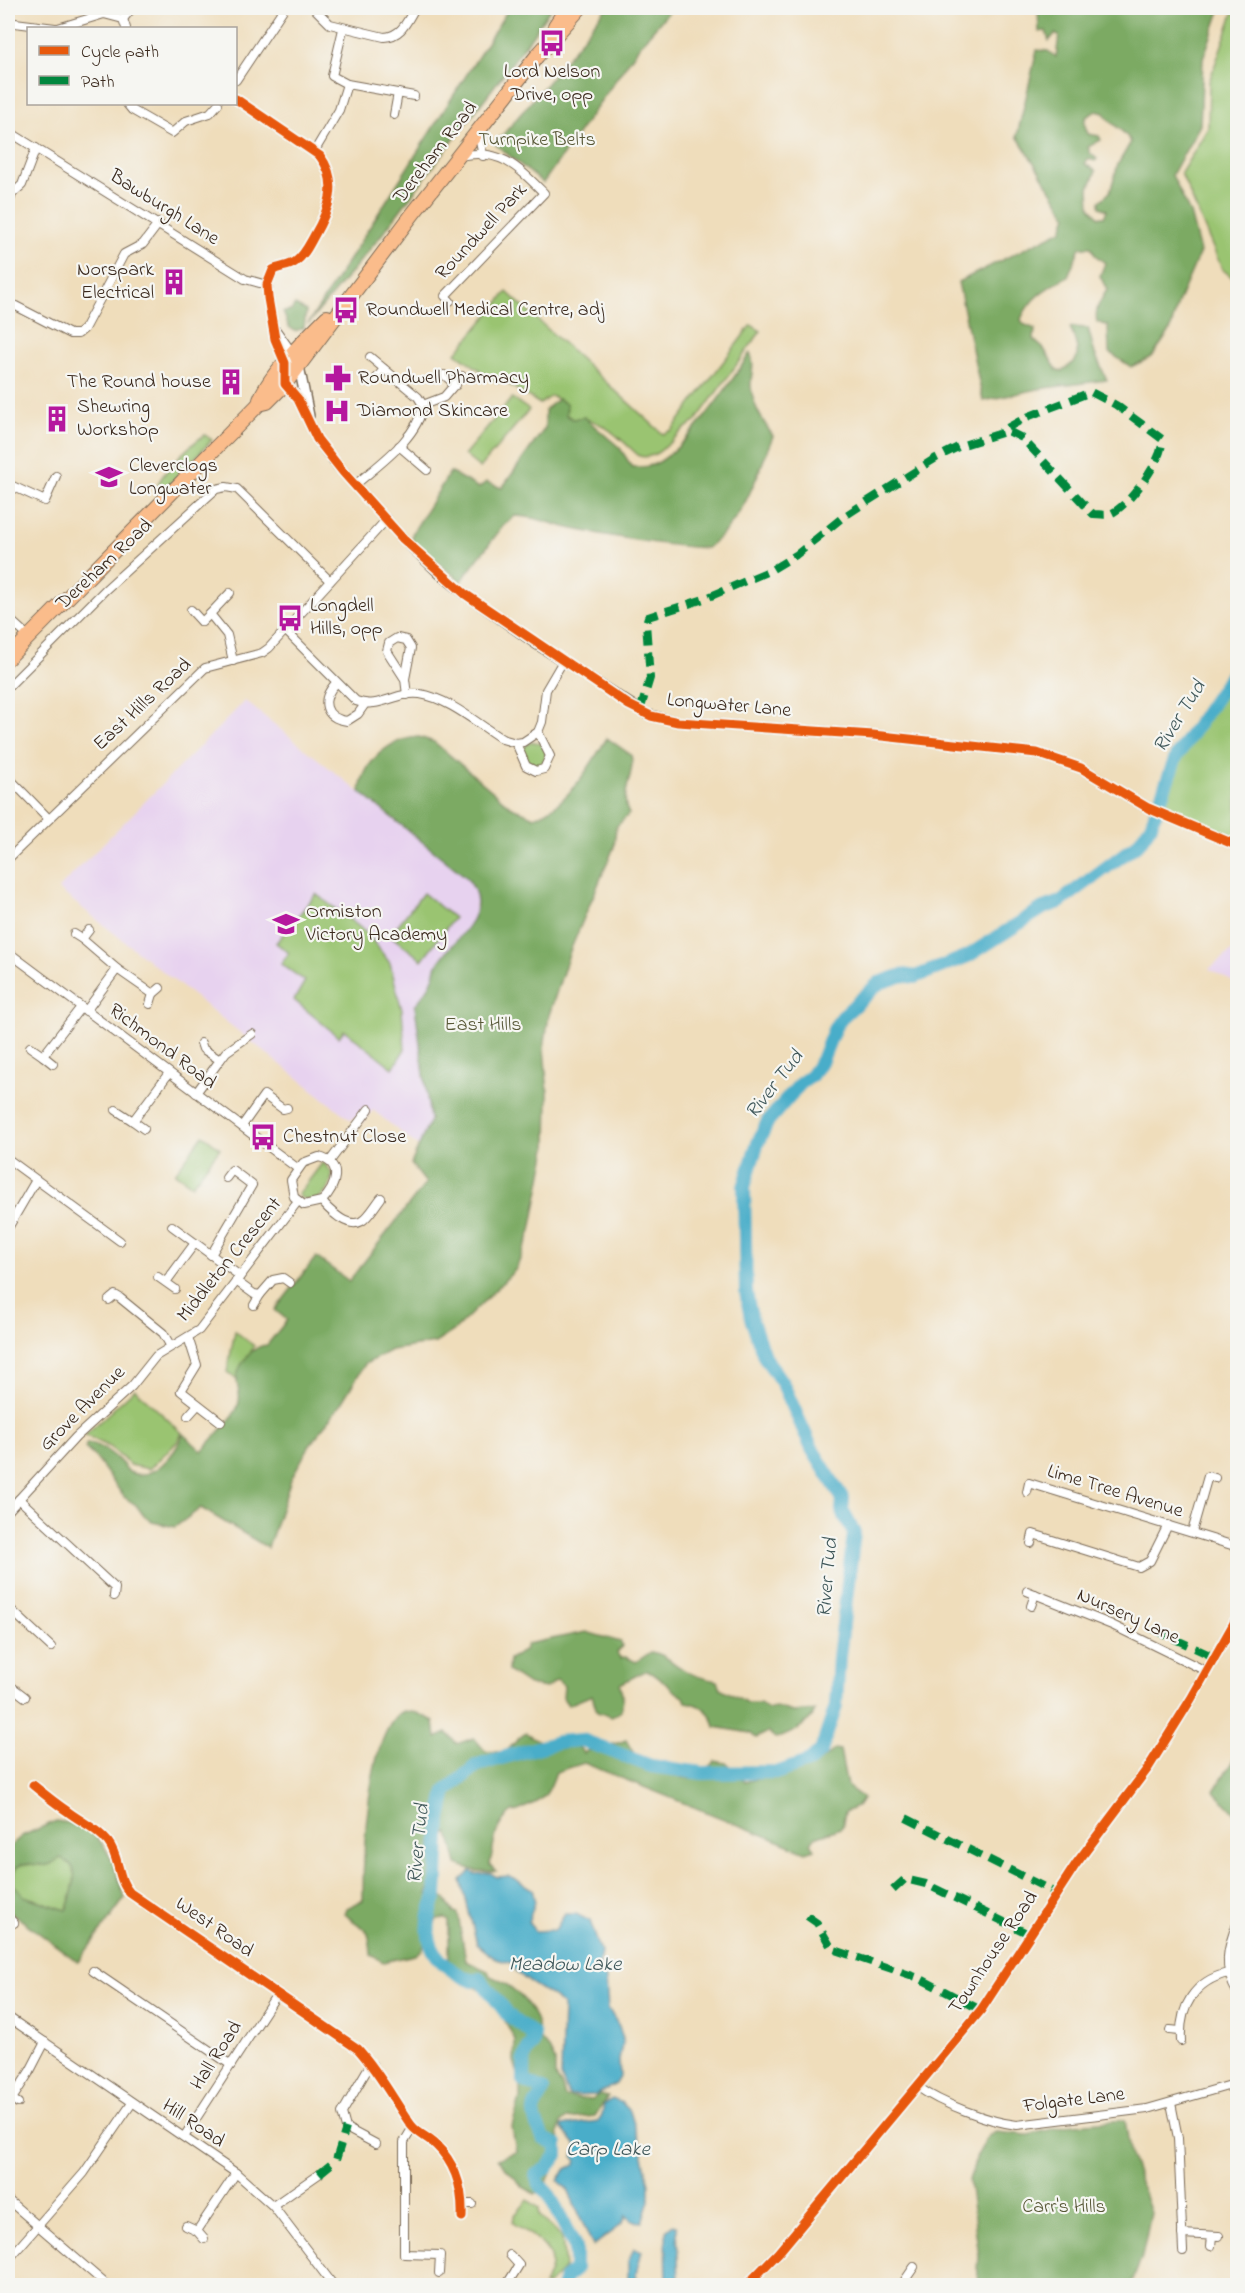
<svg xmlns="http://www.w3.org/2000/svg" width="1245" height="2293" font-family="'Indie Flower',sans-serif">
	<rect width="100%" height="100%" fill="#f6f6f2"/>
	<filter id="ink" filterUnits="userSpaceOnUse"><feTurbulence type="fractalNoise" baseFrequency=".0167" numOctaves="2"/><feDisplacementMap in="SourceGraphic" scale="12" xChannelSelector="R" yChannelSelector="G"/><feConvolveMatrix kernelMatrix="1 2 1 2 8 2 1 2 1" color-interpolation-filters="sRGB"/></filter>
	<filter id="wash" filterUnits="userSpaceOnUse"><feTurbulence type="fractalNoise" baseFrequency=".008" numOctaves="4" result="noise"/><feDisplacementMap in="SourceGraphic" scale="24" xChannelSelector="R" yChannelSelector="G"/><feGaussianBlur stdDeviation="1.35" result="paint"/><feColorMatrix in="noise" values="0 0 0 0 0 0 0 0 0 0 0 0 0 0 0 0 0 1.4 0 .05"/><feComposite in="paint" operator="in"/></filter>
	<g filter="url(#wash)">
		<rect width="100%" height="100%" fill="#efddbb"/>
		<g fill="#e7d2ef">
			<path d="M245,701L466,877L474,886L477,895L474,917L464,934L437,966L433,980L415,1006L430,1120L419,1147L373,1110L362,1124L354,1117L351,1120L58,889Z"/>
			<path d="M1237,947V984L1209,969Z"/>
		</g>
		<g fill="#9ac471" stroke="#6a7748" stroke-width="1.5">
			<path d="M1235,8H1238L1237,281L1222,269L1181,173L1208,128L1209,82Z"/>
			<path d="M507,292L663,434L672,430L751,325L761,331L695,422C676,430 661,462 639,456C621,440 598,414 573,419L566,415L567,404L551,396L540,404L502,380L498,383L456,353Z"/>
			<path d="M512,398L529,410L480,468L464,455Z"/>
			<path d="M205,435L212,440L170,484L164,489L157,488C160,473 192,443 205,435Z"/>
			<path d="M1237,675V838L1160,805L1179,758Z"/>
			<circle cx="534" cy="754" r="12"/>
			<path d="M423,893L454,918L422,960L390,935Z"/>
			<path d="M316,894L366,932L390,963L402,1010L405,1049L393,1068L344,1030L339,1037L294,1000L305,981L281,964L289,953L276,943Z"/>
			<path d="M203,1135L220,1148L192,1185L175,1173Z"/>
			<path d="M323,1162L332,1173C333,1191 313,1210 298,1195Z"/>
			<path d="M235,1331L254,1346L236,1379L227,1372Z"/>
			<path d="M135,1389L182,1433L177,1442L149,1469L130,1465L110,1447L85,1435Z"/>
			<path d="M62,1858C67,1862 73,1864 75,1872C76,1881 70,1902 66,1910L24,1897L14,1885C9,1854 35,1867 48,1865C54,1863 55,1859 62,1858Z"/>
			<path d="M528,2200L539,2208V2215L562,2238L565,2268L548,2285H543C565,2253 538,2240 513,2223L514,2216Z"/>
		</g>
		<g fill="#7baa63" stroke="#5b6a40" stroke-width="1.5" fill-rule="evenodd">
			<path d="M509,8H551L527,43L380,237L308,324Z"/>
			<path d="M606,8H672L641,44L543,183L495,144L548,82Z"/>
			<path d="M1038,8H1221L1203,59L1200,125L1172,175L1190,213L1200,252L1178,303L1170,331L1152,357L1131,367L1109,352L1108,326L1097,322C1094,309 1101,300 1107,290L1100,276L1105,263L1095,255L1091,247H1080L1068,276C1047,288 1031,296 1021,319L1023,324L1035,329L1034,340L1044,349L1057,370L1062,371C1065,368 1071,365 1074,362C1082,355 1073,335 1070,327L1088,328L1095,354L1107,380L1038,389L983,401L958,282L1062,230L1067,215L1017,136L1037,50L1048,51L1056,57L1059,36L1055,34L1049,41L1046,31L1039,32ZM1096,111L1104,113C1110,125 1124,129 1131,142L1118,164L1110,192L1100,201V207L1107,210L1104,217H1099L1090,207L1089,188L1096,171L1085,164L1088,159L1095,161L1097,159L1090,153L1088,147L1101,140L1099,136L1088,134L1084,123L1086,117Z"/>
			<path d="M295,305L306,311L304,328L295,331L289,327L283,312L291,311Z"/>
			<path d="M750,353C756,366 750,374 751,387C753,406 762,420 773,436C757,476 744,521 707,548C664,546 616,537 573,529C553,525 536,516 515,516L503,526L461,581L412,543V534L450,472L479,488L486,482L502,488L545,428V410L558,399L567,404L566,415L573,419L584,417L620,448L632,467C641,467 651,467 659,462C690,443 730,384 750,353Z"/>
			<path d="M419,737L434,742L510,806L534,817C568,806 589,767 607,738L631,755C636,774 618,795 629,814L616,827L614,847L570,951L549,1015L544,1048L548,1094L547,1148L531,1231L516,1269L455,1330L435,1343L391,1350L365,1364L340,1405L310,1445L291,1479L268,1548L201,1508L175,1527L152,1522L144,1516L136,1505L124,1497L97,1459L85,1448L87,1443C105,1445 119,1459 129,1472C152,1483 177,1453 183,1434L202,1451C213,1438 230,1423 237,1408C242,1396 238,1392 237,1381C236,1366 253,1345 267,1345L287,1320L275,1310L316,1257L349,1281L426,1183L411,1164L430,1120L415,1006C421,997 430,988 433,978C435,974 435,969 437,965C454,937 497,913 466,877L360,792C363,761 389,739 419,737Z"/>
			<path d="M586,1632L621,1642L622,1646L617,1653L620,1658L626,1657L636,1662L651,1652C665,1654 670,1661 681,1668C691,1675 705,1679 717,1681L720,1688L748,1703H760L768,1709C778,1704 783,1711 794,1712C802,1712 807,1709 815,1711C811,1723 787,1737 775,1738L768,1732L756,1738L750,1733L715,1727C712,1712 701,1704 686,1702L684,1697C670,1690 661,1677 647,1670L620,1684L623,1700L621,1711L612,1717L597,1712L592,1695L568,1705L563,1698L564,1686L557,1680L546,1688L529,1685L508,1671L509,1659L524,1651L527,1644Z"/>
			<path d="M404,1711L417,1713L434,1721L436,1738L447,1733L457,1744L474,1738L486,1752C492,1750 501,1754 506,1751C510,1749 517,1738 526,1733L552,1749L578,1746L584,1753C597,1745 611,1747 626,1740C641,1766 638,1766 668,1774C678,1777 686,1779 696,1778L715,1761L726,1763L745,1782C778,1772 807,1775 835,1749L840,1750L847,1786L863,1798L857,1807L845,1812L842,1827C833,1832 825,1833 815,1837L811,1843L815,1849L806,1852L584,1763L556,1772C549,1792 546,1799 526,1807C520,1810 519,1812 512,1812C494,1825 494,1844 490,1865L496,1871H476L457,1864L449,1833L431,1843L435,1881L427,1894L444,1898L454,1913L458,1914L466,1961L488,1971L490,1976C509,1983 529,2000 536,2020C538,2025 537,2032 538,2038L549,2049L555,2061V2076L562,2086L565,2097L591,2100L600,2094L608,2096L595,2116L567,2119L561,2123L558,2134L563,2148C549,2166 555,2179 535,2194L523,2187L497,2159L516,2152L512,2127L520,2099V2080L514,2061L515,2040L503,2017L502,2002L498,1995L462,1983L449,1959V1921L445,1918L437,1919L422,1950L415,1955L383,1962L371,1955C369,1920 364,1933 345,1914L347,1908L363,1900C363,1861 366,1730 404,1711Z"/>
			<path d="M1237,1754V1815L1214,1791Z"/>
			<path d="M56,1821C105,1825 112,1859 125,1898L78,1962L8,1910V1848L22,1836ZM61,1858C67,1862 73,1864 74,1872C76,1881 70,1902 66,1910L24,1896L14,1885C9,1854 35,1867 48,1865C54,1864 55,1859 61,1858Z"/>
			<path d="M1125,2120L1131,2157L1151,2213L1142,2257L1131,2285H977L979,2256L969,2180L977,2156L988,2136L996,2132L1028,2135L1073,2124Z"/>
		</g>
		<g fill="#49adc9" stroke="#426c74" stroke-width="1.5">
			<path d="M471,1871L475,1874L490,1873L497,1877L510,1876L532,1889L535,1902L528,1922L535,1931L555,1930L565,1914H576L590,1921L601,1952L599,1963L606,1979L608,2008L619,2026L623,2039L619,2060L620,2077L616,2084L596,2095L569,2096L561,2077L563,2005C548,1990 520,1982 511,1963L496,1959L477,1944L461,1880Z"/>
			<path d="M612,2099L622,2103L630,2111L641,2147L649,2183V2201L642,2222L632,2221L626,2215L623,2223L593,2246L568,2190L558,2180L566,2169L575,2165L577,2161L573,2156L577,2146L562,2129V2126L598,2121L602,2115L604,2104Z"/>
			<path d="M673,2224L677,2227L679,2285H667L666,2230Z"/>
			<path d="M634,2248L642,2251L636,2274L638,2285H628V2261Z"/>
		</g>
		<g fill="none" stroke-linecap="round" stroke-linejoin="round">
			<path stroke="#49adc9" stroke-width="14" d="M563,2286L565,2278L575,2270V2247L550,2196L539,2184L536,2175L547,2168L557,2155V2145L543,2138C539,2128 530,2115 536,2103C539,2098 542,2097 543,2090L524,2081C525,2066 521,2055 533,2044L534,2035L507,2014L480,1979L473,1981C433,1965 418,1939 436,1896L440,1819L446,1791L477,1765L558,1742L582,1740L651,1766L702,1773L779,1772L810,1761L821,1751L836,1706L839,1657L854,1533L842,1510L843,1499L812,1449L783,1384L764,1356L751,1318L746,1292L744,1187L758,1142L768,1121L801,1083L811,1076L822,1060L835,1027L844,1015L879,983L903,975L915,977L968,956L1043,908L1060,902L1139,843L1151,825L1176,757L1238,665"/>
		</g>
	</g>
	<g filter="url(#ink)">
		<g fill="none" stroke-linecap="round" stroke-linejoin="round">
			<g stroke="#7a6955" stroke-width="10">
				<g id="minor">
					<path d="M314,8L330,24L384,37C402,36 407,21 415,8"/>
					<path d="M123,19L132,8"/>
					<path d="M15,23L55,28"/>
					<path d="M58,28L104,14L123,19L126,28"/>
					<path d="M343,29L332,76L347,84L414,96"/>
					<path d="M236,80L284,8"/>
					<path d="M236,99L320,156C340,183 329,210 314,236C309,245 304,256 295,262C288,267 280,266 273,270C261,292 274,342 285,363"/>
					<path d="M127,104L132,110L172,133L186,121L210,113L218,104"/>
					<path d="M394,115L398,93"/>
					<path d="M8,131L245,279L267,285"/>
					<path d="M478,132L483,156"/>
					<path d="M314,152L339,110L347,84"/>
					<path d="M8,206L12,194L22,185L36,148"/>
					<path d="M450,301L445,296L544,193C518,167 499,147 460,156"/>
					<path d="M8,302L70,334H78L84,329L124,254L143,244L159,223"/>
					<path d="M276,330L293,354"/>
					<path d="M444,375L456,385"/>
					<path d="M376,379L384,369"/>
					<path d="M423,405L444,397L462,376"/>
					<path d="M399,446L427,470"/>
					<path d="M8,484L45,501L56,476"/>
					<path d="M355,485C379,464 418,438 423,405L418,397L370,357"/>
					<path d="M230,593L210,614L227,635L233,661"/>
					<path d="M191,610L202,622L210,614"/>
					<path d="M8,618L29,637"/>
					<path d="M285,630L356,701C379,710 396,691 420,694C448,698 478,724 502,739L516,743L523,742L538,732L542,722L546,690L563,661"/>
					<path d="M405,679L387,651L389,643L397,638L406,640L411,648L405,679L407,695"/>
					<path d="M336,683C320,700 324,718 347,721L358,714L365,704"/>
					<path d="M8,687L105,590L216,489L226,487L237,489L330,581"/>
					<path d="M516,743L526,766L536,771L544,769L550,756L538,732"/>
					<path d="M8,777L49,819"/>
					<path d="M8,859L205,668L262,653L269,648L387,519"/>
					<path d="M89,930L82,939L117,969"/>
					<path d="M74,934L82,939"/>
					<path d="M8,952L297,1168"/>
					<path d="M153,994L160,988"/>
					<path d="M86,1011L117,969L153,994L150,1004"/>
					<path d="M30,1047L43,1056"/>
					<path d="M220,1060L226,1052L252,1034"/>
					<path d="M53,1064L43,1056L81,1007"/>
					<path d="M196,1093L220,1060L203,1049L201,1043"/>
					<path d="M116,1110L133,1121"/>
					<path d="M242,1126L264,1095L283,1109L287,1108"/>
					<path d="M144,1129L133,1121L169,1073"/>
					<path d="M319,1157C344,1163 336,1187 322,1201L304,1205L294,1197L291,1180L303,1163Z"/>
					<path d="M8,1159L120,1241"/>
					<path d="M330,1161L369,1109"/>
					<path d="M322,1201C327,1209 333,1213 340,1218C362,1232 368,1215 381,1198"/>
					<path d="M172,1226L240,1276"/>
					<path d="M8,1228L36,1180"/>
					<path d="M211,1255L252,1185L232,1170L226,1178"/>
					<path d="M158,1277L175,1289"/>
					<path d="M236,1281L254,1294L260,1295L254,1305"/>
					<path d="M166,1282L195,1243"/>
					<path d="M260,1295L273,1280L283,1278L290,1283"/>
					<path d="M109,1300L115,1295L120,1298L163,1333L170,1345"/>
					<path d="M188,1337L197,1365L181,1391L221,1422"/>
					<path d="M188,1416L197,1406"/>
					<path d="M1027,1492L1029,1483L1238,1547"/>
					<path d="M19,1499L115,1588L114,1596"/>
					<path d="M8,1511L76,1437L132,1386L156,1356L199,1330L298,1201"/>
					<path d="M1192,1532L1208,1476L1215,1478"/>
					<path d="M1031,1543L1033,1534L1139,1567L1150,1561L1168,1525"/>
					<path d="M1027,1591L1112,1625L1206,1671"/>
					<path d="M1031,1606L1035,1594"/>
					<path d="M8,1607L51,1647"/>
					<path d="M8,1684L25,1697"/>
					<path d="M33,1785C44,1794 55,1803 67,1811C81,1822 97,1828 108,1842C120,1857 117,1880 130,1893L358,2049C379,2072 393,2099 411,2125C418,2134 428,2137 436,2145C456,2164 463,2190 462,2217"/>
					<path d="M8,1917L14,1923"/>
					<path d="M1238,1921C1227,1948 1222,1968 1238,1994"/>
					<path d="M93,1971L231,2065"/>
					<path d="M8,2017L236,2173L273,2206L334,2286"/>
					<path d="M1170,2030L1180,2031"/>
					<path d="M1181,2041C1179,2007 1194,1981 1228,1973"/>
					<path d="M373,2065L367,2070L342,2113L346,2128L376,2144"/>
					<path d="M918,2087C940,2103 989,2122 1017,2125L1147,2109L1238,2083"/>
					<path d="M18,2103L12,2099L30,2071L45,2042"/>
					<path d="M1171,2103L1178,2138L1183,2251"/>
					<path d="M413,2127L404,2142V2254L440,2255L439,2273"/>
					<path d="M184,2137L277,1994"/>
					<path d="M8,2200L108,2286"/>
					<path d="M463,2204H472"/>
					<path d="M273,2206L319,2174"/>
					<path d="M186,2226L197,2231"/>
					<path d="M1182,2234L1219,2236"/>
					<path d="M204,2239L197,2231L236,2173"/>
					<path d="M1211,2246L1212,2236"/>
					<path d="M8,2260L84,2173L132,2103"/>
					<path d="M506,2286L519,2265L510,2255"/>
					<path d="M901,2286L914,2267"/>
				</g>
			</g>
			<g stroke="#7a6955" stroke-width="12">
				<g id="tertiary">
					<path d="M299,366L309,416"/>
					<path d="M285,378V384L298,399L317,439L336,464L403,539L437,571L465,594L538,645L646,714L678,722L873,735L1037,753L1081,768L1148,808L1238,846"/>
					<path d="M746,2286L778,2253L981,2010L1076,1864L1148,1768L1191,1699L1238,1616"/>
				</g>
			</g>
			<g stroke="#7a6955" stroke-width="16">
				<g id="trunk">
					<path d="M555,26L567,8"/>
					<path d="M259,404C263,381 309,335 327,317"/>
					<path d="M8,658L259,404L267,402L285,384L412,215L537,56L580,8"/>
				</g>
			</g>
			<use href="#minor" stroke="#fff" stroke-width="8"/>
			<use href="#tertiary" stroke="#fff" stroke-width="9"/>
			<use href="#trunk" stroke="#fabc8b" stroke-width="14"/>
			<g stroke="#00873e" stroke-width="8" stroke-dasharray="15 8" stroke-linecap="butt">
				<path d="M640,711L650,678L646,623L648,617L704,599L771,570L796,555L843,517L936,458L960,446L1008,431L1022,438L1093,514C1099,514 1106,516 1112,513C1129,505 1165,458 1162,439L1116,405L1091,392L1027,417L1000,432"/>
				<path d="M1153,1629L1214,1657"/>
				<path d="M906,1818L1056,1893"/>
				<path d="M893,1890L905,1879L926,1884L1029,1934"/>
				<path d="M807,1916L817,1923L832,1949L919,1978L981,2010"/>
				<path d="M319,2174L336,2160L346,2128"/>
			</g>
			<g stroke="#f6f6f2" stroke-width="13">
				<g id="cycleway">
					<path d="M236,99L320,156C340,183 329,210 314,236C309,245 304,256 295,262C288,267 280,266 273,270L267,285L268,298L275,339L285,363V384L298,399L317,439L343,472L403,539L465,594L629,705L651,716L678,722L873,735L1037,753L1081,768L1148,808L1238,846"/>
					<path d="M33,1785C44,1794 55,1803 67,1811C81,1822 97,1828 108,1842C120,1857 117,1880 130,1893L358,2049C379,2072 393,2099 411,2125C418,2134 428,2137 436,2145C456,2164 463,2190 462,2217"/>
					<path d="M746,2286L778,2253L981,2010L1076,1864L1148,1768L1191,1699L1238,1616"/>
				</g>
			</g>
			<use href="#cycleway" stroke="#e8590c" stroke-width="9"/>
		</g>
	</g>
	<defs>
		<g id="bus-bare" transform="scale(2.07)"><path d="M-5-6H5V4H4V6H2V4H-2V6H-4V4H-5ZM-3.5-4V0h7V-4ZM-3.5 1.2v1.5H-2V1.2ZM2 1.2v1.5H3.5V1.2Z" fill="#b5179e" stroke="#f6f6f2" stroke-width="2.5" paint-order="stroke"/></g>
		<g id="building-bare" transform="scale(2.07)"><path d="M-4-6H4V6H1V3H-1V6H-4ZM-2.5-4.3h1.7v1.8h-1.7ZM.8-4.3h1.7v1.8H.8ZM-2.5-1h1.7V.8h-1.7ZM.8-1h1.7V.8H.8Z" fill="#b5179e" stroke="#f6f6f2" stroke-width="2.5" paint-order="stroke"/></g>
		<g id="pharmacy-bare" transform="scale(2.07)"><path d="M-2-6h4v4h4v4h-4v4h-4v-4h-4v-4h4Z" fill="#b5179e" stroke="#f6f6f2" stroke-width="2.5" paint-order="stroke"/></g>
		<g id="hospital-bare" transform="scale(2.07)"><path d="M-5-5h3v3.5h4V-5h3V5h-3V1.5h-4V5h-3Z" fill="#b5179e" stroke="#f6f6f2" stroke-width="2.5" paint-order="stroke"/></g>
		<g id="school-bare" transform="scale(2.07)"><path d="M0-5L7-2L0 1L-7-2ZM-4 1L0 2.5L4 1V4Q0 6-4 4Z" fill="#b5179e" stroke="#f6f6f2" stroke-width="2.5" paint-order="stroke"/></g>
	</defs>
	<g fill-rule="evenodd">
		<use href="#bus-bare" x="552" y="43"/>
		<use href="#building-bare" x="174" y="282"/>
		<use href="#bus-bare" x="346" y="310"/>
		<use href="#pharmacy-bare" x="338" y="378"/>
		<use href="#building-bare" x="231" y="382"/>
		<use href="#hospital-bare" x="337" y="411"/>
		<use href="#building-bare" x="57" y="419"/>
		<use href="#school-bare" x="109" y="477"/>
		<use href="#bus-bare" x="290" y="618"/>
		<use href="#school-bare" x="286" y="924"/>
		<use href="#bus-bare" x="263" y="1137"/>
	</g>
	<g text-anchor="middle" dominant-baseline="central" stroke-width="4.5" stroke-linejoin="round" paint-order="stroke">
		<g font-size="20" fill="#3b2a1e" stroke="#f6f6f2" text-anchor="start">
			<text x="552" y="72" text-anchor="middle">Lord Nelson<tspan x="552" dy="23">Drive, opp</tspan></text>
			<text x="154" y="270" text-anchor="end">Norspark<tspan x="154" dy="23">Electrical</tspan></text>
			<text x="366" y="310">Roundwell Medical Centre, adj</text>
			<text x="358" y="378">Roundwell Pharmacy</text>
			<text x="211" y="382" text-anchor="end">The Round house</text>
			<text x="77" y="407">Shewring<tspan x="77" dy="23">Workshop</tspan></text>
			<text x="357" y="411">Diamond Skincare</text>
			<text x="129" y="466">Cleverclogs<tspan x="129" dy="23">Longwater</tspan></text>
			<text x="310" y="606">Longdell<tspan x="310" dy="23">Hills, opp</tspan></text>
			<text x="306" y="912">Ormiston<tspan x="306" dy="23">Victory Academy</tspan></text>
			<text x="283" y="1137">Chestnut Close</text>
		</g>
		<g font-size="20" fill="#585837" stroke="#f6f6f2">
			<text x="537" y="140">Turnpike Belts</text>
			<text x="483" y="1025">East Hills</text>
			<text x="1064" y="2207">Carr's Hills</text>
		</g>
		<g font-size="20" fill="#3b2a1e" stroke="#f6f6f2">
			<text transform="translate(436 153) rotate(-52)">Dereham Road</text>
			<text transform="translate(164 208) rotate(32)">Bawburgh Lane</text>
			<text transform="translate(482 232) rotate(-47)">Roundwell Park</text>
			<text transform="translate(105 565) rotate(-43)">Dereham Road</text>
			<text transform="translate(143 705) rotate(-43)">East Hills Road</text>
			<text transform="translate(729 706) rotate(5)">Longwater Lane</text>
			<text transform="translate(162 1047) rotate(37)">Richmond Road</text>
			<text transform="translate(230 1260) rotate(-51)">Middleton Crescent</text>
			<text transform="translate(83 1409) rotate(-45)">Grove Avenue</text>
			<text transform="translate(1115 1492) rotate(17)">Lime Tree Avenue</text>
			<text transform="translate(1128 1617) rotate(24)">Nursery Lane</text>
			<text transform="translate(214 1928) rotate(35)">West Road</text>
			<text transform="translate(994 1953) rotate(-56)">Townhouse Road</text>
			<text transform="translate(217 2056) rotate(-57)">Hall Road</text>
			<text transform="translate(1074 2101) rotate(-7)">Folgate Lane</text>
			<text transform="translate(193 2124) rotate(34)">Hill Road</text>
		</g>
		<g font-size="21" font-style="italic" fill="#40585a" stroke="#f6f6f2">
			<text transform="translate(1180 717) rotate(-58)">River Tud</text>
			<text transform="translate(775 1085) rotate(-52)">River Tud</text>
			<text transform="translate(828 1578) rotate(-85)">River Tud</text>
			<text transform="translate(419 1844) rotate(-84)">River Tud</text>
			<text x="565" y="1965">Meadow Lake</text>
			<text x="608" y="2150">Carp Lake</text>
		</g>
	</g>
	<rect width="1245" height="2293" fill="none" stroke="#f6f6f2" stroke-width="30"/>
	<rect x="27" y="27" width="210" height="78" fill="#f6f6f2" stroke="#aba49d" stroke-width="1.5"/>
	<rect x="39" y="46" width="30" height="9" fill="#e8590c" stroke="#aba49d" stroke-width="1.5"/>
	<text x="81" y="57" font-size="18" fill="#3b2a1e">Cycle path</text>
	<rect x="39" y="76" width="30" height="9" fill="#00873e" stroke="#aba49d" stroke-width="1.5"/>
	<text x="81" y="87" font-size="18" fill="#3b2a1e">Path</text>
</svg>
